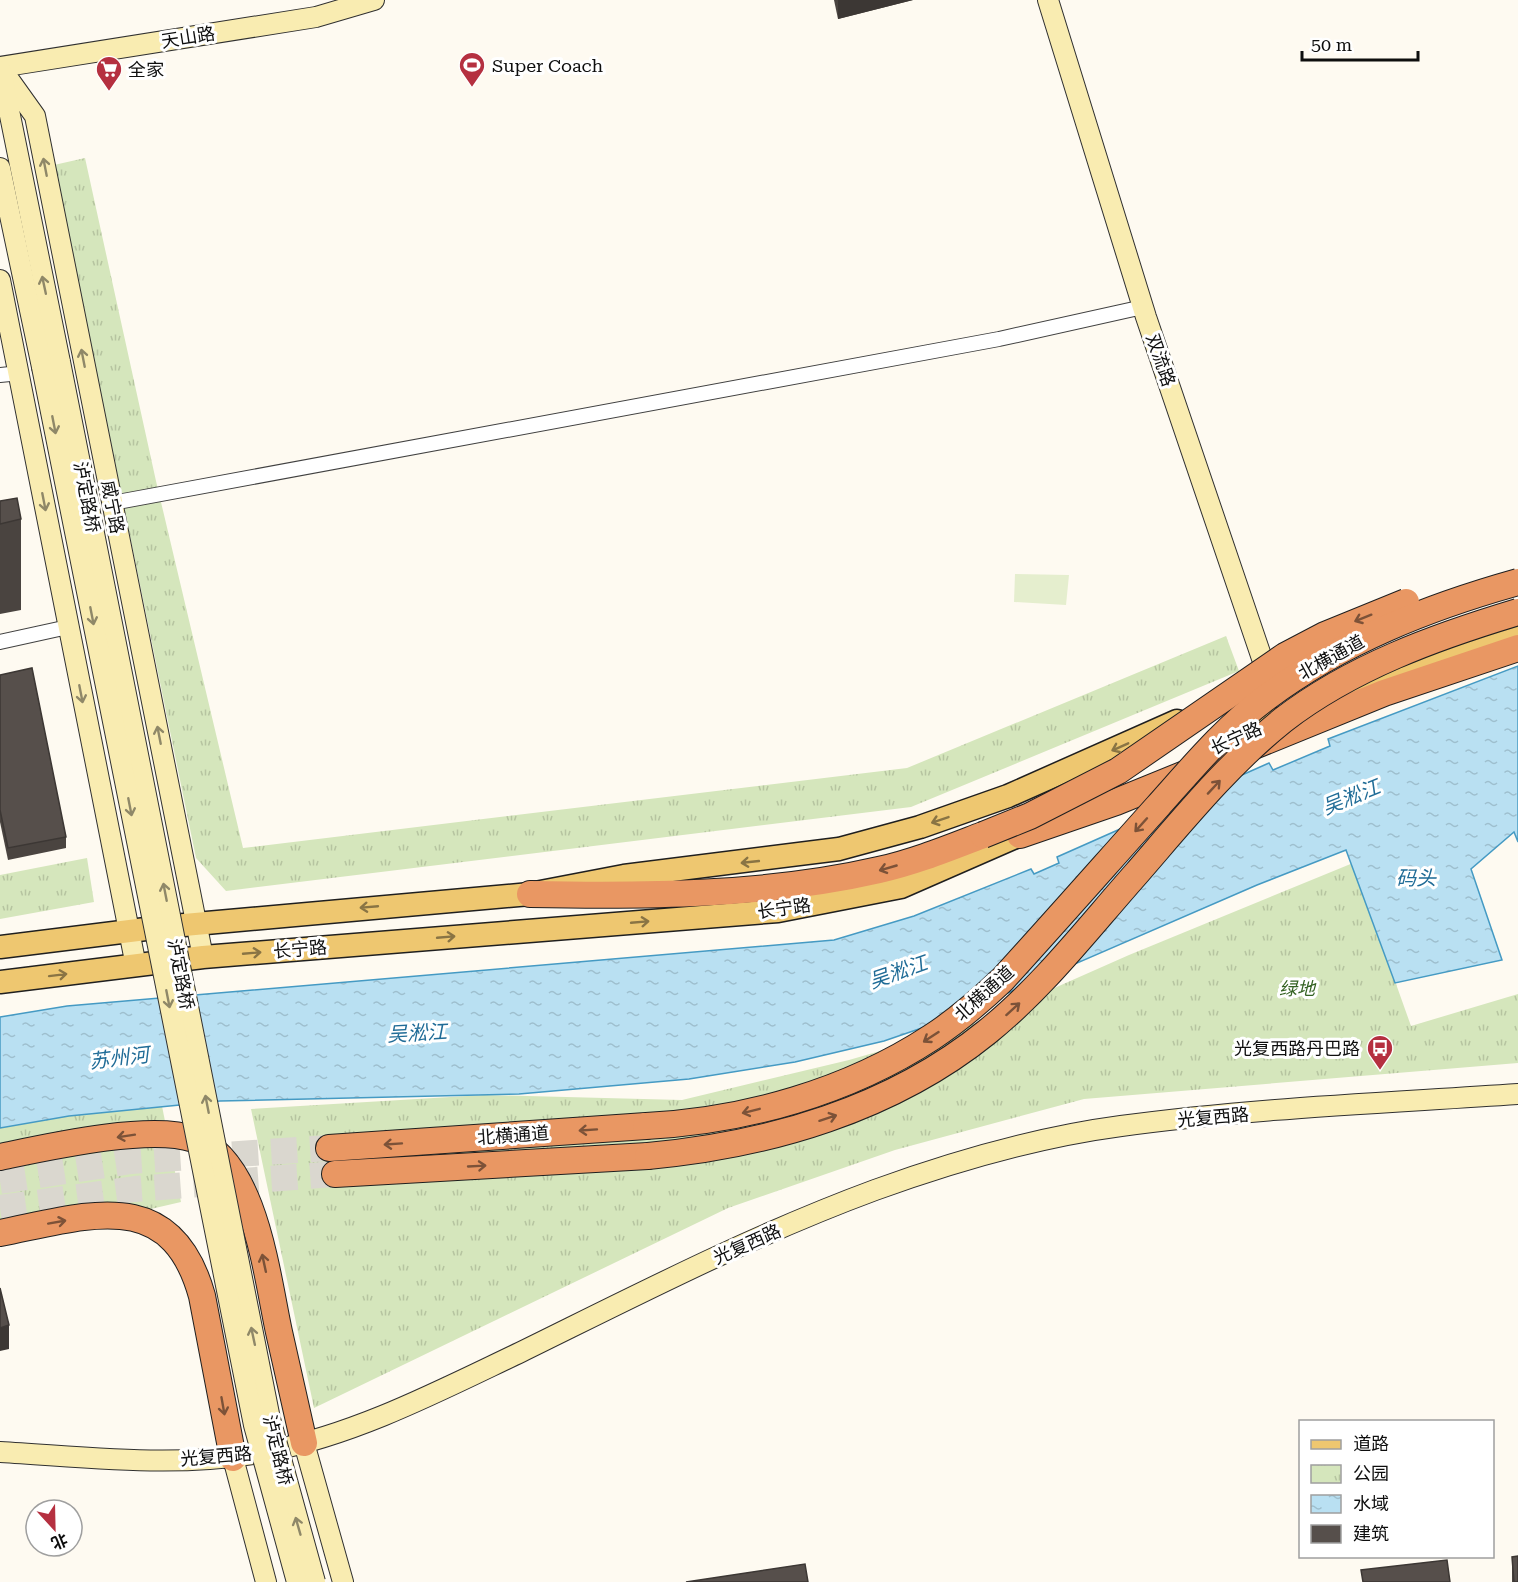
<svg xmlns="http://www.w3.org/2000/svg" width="1518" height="1582" font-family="'Roboto Serif','Noto Sans SC',serif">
	<defs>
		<pattern id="park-tufts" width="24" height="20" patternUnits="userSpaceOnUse" patternTransform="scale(1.5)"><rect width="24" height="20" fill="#d5e6bc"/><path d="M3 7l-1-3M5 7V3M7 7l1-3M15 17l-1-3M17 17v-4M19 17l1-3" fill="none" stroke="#b6c4a0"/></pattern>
		<pattern id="water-ripples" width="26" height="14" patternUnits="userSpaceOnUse" patternTransform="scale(1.5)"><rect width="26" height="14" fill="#b9e0f2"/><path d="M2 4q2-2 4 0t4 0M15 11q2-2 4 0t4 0" fill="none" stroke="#9ebfce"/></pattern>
	</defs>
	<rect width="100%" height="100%" fill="#fefaf1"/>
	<g fill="url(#park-tufts)">
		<path d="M85,158L156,481L243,848L907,768L1226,636L1239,671L911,807L226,891L196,858L54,165Z"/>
		<path d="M87,858L94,902L0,919V875Z"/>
		<path d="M1353,863L1411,1026L1518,994V1063L1084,1099L895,1150L728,1208L314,1408L251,1109L484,1095L682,1100L849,1060L973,1024L1129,955Z"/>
		<path d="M162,1106L181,1202L0,1244V1128L69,1116Z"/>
	</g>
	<path fill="#e5eece" d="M1015,574L1069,575L1066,605L1014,602Z"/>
	<path fill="url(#water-ripples)" stroke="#459ac3" stroke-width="1.5" d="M1518,666V842L1514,832L1471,869L1502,960L1395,983L1346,850L1257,885L948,1019L884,1041L795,1062L689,1079L519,1094L220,1101L69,1116L0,1128V1017L67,1006L834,940L914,916L1031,869L1034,874L1059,863L1057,857L1269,763L1273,770L1330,746L1328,739Z"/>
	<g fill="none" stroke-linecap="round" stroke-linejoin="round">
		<g stroke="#dad7cf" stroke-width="26" stroke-dasharray="26 13" stroke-linecap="butt">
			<path d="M0,1181L131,1161L329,1148"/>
			<path d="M0,1208L135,1189L335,1174"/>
		</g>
		<g stroke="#414141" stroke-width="16">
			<g id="street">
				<path d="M0,375L20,373"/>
				<path d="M112,503L999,339L1143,307"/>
				<path d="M0,642L68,627"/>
			</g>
		</g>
		<g stroke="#303030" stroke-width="22">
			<g id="secondary">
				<path d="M1048,0L1146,317L1270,682"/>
				<path d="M0,67L35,116L203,957"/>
				<path d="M0,67L316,17L374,0"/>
				<path d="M1,71L60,362"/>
				<path d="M0,168L42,367"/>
				<path d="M0,280L136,966"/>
				<path d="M304,1443L343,1582"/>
				<path d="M0,1452C89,1457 181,1469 270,1451C359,1433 439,1391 521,1352C637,1295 753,1235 875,1190C955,1161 1038,1137 1121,1126C1253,1108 1386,1103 1518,1094"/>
				<path d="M233,1458L266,1582"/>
			</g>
		</g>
		<g stroke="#1f1f1f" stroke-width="25">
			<g id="primary">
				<path d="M1325,701L1518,629"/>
				<path d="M1214,748L1277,719"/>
				<path d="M0,947L162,927L530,894L624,876L839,849L920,827L1008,796L1177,721"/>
				<path d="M0,982L203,957L778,911L901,887L1036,828"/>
			</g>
		</g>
		<g stroke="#1f1f1f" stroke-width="28">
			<g id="highway">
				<path d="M1020,835L1116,802L1384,693L1518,648"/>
				<path d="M530,894C646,896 766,896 879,870C915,862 949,848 983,835"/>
				<path d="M329,1148L646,1126"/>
				<path d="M0,1157C48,1147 149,1124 194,1139C255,1161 267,1277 279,1332C287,1369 296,1406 304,1443"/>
				<path d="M335,1174L648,1156"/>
				<path d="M0,1233C87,1216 171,1184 202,1296L233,1458"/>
			</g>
		</g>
		<use href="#street" stroke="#fff" stroke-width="14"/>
		<use href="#secondary" stroke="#f9ecb1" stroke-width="20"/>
		<use href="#primary" stroke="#eec770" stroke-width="22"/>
		<use href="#highway" stroke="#e99763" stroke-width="26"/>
		<g stroke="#303030" stroke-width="22" stroke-linecap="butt">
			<g id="secondary-bridge">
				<path d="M60,362L270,1419L315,1582"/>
				<path d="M42,367L254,1425L297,1582"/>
			</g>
		</g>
		<g stroke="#1f1f1f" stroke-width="28" stroke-linecap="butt">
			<g id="highway-bridge">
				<path d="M983,835L1030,816L1118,771L1285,656L1325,635L1406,602"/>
				<path d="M646,1126C745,1121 848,1092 932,1037C958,1020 981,1000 1003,979C1055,922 1106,864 1158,806C1192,768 1226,727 1267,697C1342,641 1429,607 1518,582"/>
				<path d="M648,1156C769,1145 892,1109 987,1032C1043,987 1089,927 1136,874C1182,821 1228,764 1283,720C1352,667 1435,637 1518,612"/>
			</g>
		</g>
		<use href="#secondary-bridge" stroke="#f9ecb1" stroke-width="20"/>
		<use href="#highway-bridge" stroke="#e99763" stroke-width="26"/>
	</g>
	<g fill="#4a4440">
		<path d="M834,0H913L838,19Z"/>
		<path d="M0,501L21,519V610L0,614Z"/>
		<path d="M0,675L66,837V848L8,860L0,822Z"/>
		<path d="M1512,1557L1518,1582H1512Z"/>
	</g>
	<g fill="#3c3734">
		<path d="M838,0H913L838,19Z"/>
		<path d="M9,1325V1349L0,1351V1328Z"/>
	</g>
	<g fill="#564f4b" stroke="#3c3734" stroke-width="1.5">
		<path d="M17,498L21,519L0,524V501Z"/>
		<path d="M32,668L66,837L8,848L0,810V675Z"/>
		<path d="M0,1288L9,1325L0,1328Z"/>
		<path d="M1518,1556V1582H1514L1512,1557Z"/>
		<path d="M1447,1560L1450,1582H1363L1361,1570Z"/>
		<path d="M805,1564L808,1582H686Z"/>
	</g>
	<defs><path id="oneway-shaft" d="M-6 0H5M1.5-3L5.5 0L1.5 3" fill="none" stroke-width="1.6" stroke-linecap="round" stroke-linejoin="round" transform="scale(1.5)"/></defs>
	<g stroke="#8f8868">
		<use href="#oneway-shaft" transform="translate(45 167) rotate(-101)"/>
		<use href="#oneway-shaft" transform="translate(44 285) rotate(-102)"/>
		<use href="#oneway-shaft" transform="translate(83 358) rotate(-101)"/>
		<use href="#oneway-shaft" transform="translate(54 425) rotate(79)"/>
		<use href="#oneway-shaft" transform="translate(44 502) rotate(79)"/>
		<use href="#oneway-shaft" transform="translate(92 616) rotate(79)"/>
		<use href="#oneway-shaft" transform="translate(81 694) rotate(79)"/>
		<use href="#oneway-shaft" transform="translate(159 735) rotate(-101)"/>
		<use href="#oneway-shaft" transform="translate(130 807) rotate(79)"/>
		<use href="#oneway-shaft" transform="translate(165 892) rotate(-101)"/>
		<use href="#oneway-shaft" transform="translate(168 999) rotate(79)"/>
		<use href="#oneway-shaft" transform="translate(207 1104) rotate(-101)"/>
		<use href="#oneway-shaft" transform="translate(253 1336) rotate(-102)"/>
		<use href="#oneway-shaft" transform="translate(298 1526) rotate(-106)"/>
	</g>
	<g stroke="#7c5238">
		<use href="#oneway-shaft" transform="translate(1363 618) rotate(158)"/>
		<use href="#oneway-shaft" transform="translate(1214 787) rotate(-47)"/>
		<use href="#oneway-shaft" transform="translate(1141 825) rotate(132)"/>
		<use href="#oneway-shaft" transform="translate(888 868) rotate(164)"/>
		<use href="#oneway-shaft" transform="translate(1013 1009) rotate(-42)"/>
		<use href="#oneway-shaft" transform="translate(931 1037) rotate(147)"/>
		<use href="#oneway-shaft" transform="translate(751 1111) rotate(166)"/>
		<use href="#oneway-shaft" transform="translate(828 1118) rotate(-18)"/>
		<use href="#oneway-shaft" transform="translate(588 1130) rotate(176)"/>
		<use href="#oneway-shaft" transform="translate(126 1136) rotate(171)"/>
		<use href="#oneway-shaft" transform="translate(393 1144) rotate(176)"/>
		<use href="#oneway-shaft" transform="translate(477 1166) rotate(-3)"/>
		<use href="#oneway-shaft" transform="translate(57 1222) rotate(-10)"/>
		<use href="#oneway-shaft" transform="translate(264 1263) rotate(-102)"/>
		<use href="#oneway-shaft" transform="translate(223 1406) rotate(80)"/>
	</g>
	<g stroke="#897444">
		<use href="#oneway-shaft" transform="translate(1120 747) rotate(156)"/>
		<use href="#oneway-shaft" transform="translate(940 820) rotate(161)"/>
		<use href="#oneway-shaft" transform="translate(750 862) rotate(174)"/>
		<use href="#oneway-shaft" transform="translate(369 907) rotate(175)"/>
		<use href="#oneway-shaft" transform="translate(640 922) rotate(-5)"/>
		<use href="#oneway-shaft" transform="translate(446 937) rotate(-5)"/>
		<use href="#oneway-shaft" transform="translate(252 953) rotate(-5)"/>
		<use href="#oneway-shaft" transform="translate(58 975) rotate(-7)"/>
	</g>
	<defs>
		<g id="stadium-pin" transform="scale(1.35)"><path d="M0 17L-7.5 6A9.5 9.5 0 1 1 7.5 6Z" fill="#b53040" stroke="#fff"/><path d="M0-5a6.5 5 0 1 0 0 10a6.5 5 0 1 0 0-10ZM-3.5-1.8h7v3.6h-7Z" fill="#fff"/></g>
		<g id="supermarket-pin" transform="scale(1.35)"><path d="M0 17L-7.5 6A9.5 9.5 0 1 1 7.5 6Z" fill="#b53040" stroke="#fff"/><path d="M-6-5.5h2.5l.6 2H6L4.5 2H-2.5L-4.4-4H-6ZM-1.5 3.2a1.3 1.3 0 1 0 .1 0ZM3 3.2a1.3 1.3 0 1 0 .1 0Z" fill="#fff"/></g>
		<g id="bus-pin" transform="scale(1.35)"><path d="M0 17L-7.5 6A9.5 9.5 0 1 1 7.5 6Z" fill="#b53040" stroke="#fff"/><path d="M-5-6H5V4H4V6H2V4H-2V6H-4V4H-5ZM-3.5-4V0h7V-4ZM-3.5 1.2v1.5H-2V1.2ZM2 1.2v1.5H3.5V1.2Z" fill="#fff"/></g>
	</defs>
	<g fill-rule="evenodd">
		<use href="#stadium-pin" x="472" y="65"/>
		<use href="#supermarket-pin" x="109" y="69"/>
		<use href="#bus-pin" x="1380" y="1048"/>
	</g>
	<g text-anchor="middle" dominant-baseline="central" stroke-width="6" stroke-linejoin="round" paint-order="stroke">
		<g font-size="18" fill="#0e0e0e" stroke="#fff">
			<text transform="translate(188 37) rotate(-9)">天山路</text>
			<text transform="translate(1161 360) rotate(71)">双流路</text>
			<text transform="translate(87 497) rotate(79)">泸定路桥</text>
			<text transform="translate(113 507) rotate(79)">威宁路</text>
			<text transform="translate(1331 657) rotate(-29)">北横通道</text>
			<text transform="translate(1236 738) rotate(-24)">长宁路</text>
			<text transform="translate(784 908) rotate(-8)">长宁路</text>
			<text transform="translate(300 949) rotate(-5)">长宁路</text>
			<text transform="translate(181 974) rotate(79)">泸定路桥</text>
			<text transform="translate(984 993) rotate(-42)">北横通道</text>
			<text transform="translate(1213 1117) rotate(-5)">光复西路</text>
			<text transform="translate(513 1135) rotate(-4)">北横通道</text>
			<text transform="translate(747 1244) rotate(-24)">光复西路</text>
			<text transform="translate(278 1450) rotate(76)">泸定路桥</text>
			<text transform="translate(216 1456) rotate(-5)">光复西路</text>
		</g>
		<g font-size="18" fill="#0e0e0e" stroke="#fff" text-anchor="start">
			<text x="492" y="65">Super Coach</text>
			<text x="128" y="69">全家</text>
			<text x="1360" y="1048" text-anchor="end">光复西路丹巴路</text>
		</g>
		<g font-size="18" font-style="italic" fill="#346223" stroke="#fff">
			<text x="1297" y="988">绿地</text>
		</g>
		<g font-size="20" font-style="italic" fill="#206c97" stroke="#fff">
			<text transform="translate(1351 797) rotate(-22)">吴淞江</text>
			<text x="1416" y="878">码头</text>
			<text transform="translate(898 972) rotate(-19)">吴淞江</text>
			<text transform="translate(417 1033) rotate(-3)">吴淞江</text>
			<text transform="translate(119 1058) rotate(-7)">苏州河</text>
		</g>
	</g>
	<rect x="1299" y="1420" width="195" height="138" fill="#ffffff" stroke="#9f9f9f" stroke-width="1.5"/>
	<rect x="1311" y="1440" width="30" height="9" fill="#eec770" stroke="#9f9f9f" stroke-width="1.5"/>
	<text x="1353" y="1450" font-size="18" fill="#0e0e0e">道路</text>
	<rect x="1311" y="1465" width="30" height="18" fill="url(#park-tufts)" stroke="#9f9f9f" stroke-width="1.5"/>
	<text x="1353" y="1480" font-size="18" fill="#0e0e0e">公园</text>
	<rect x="1311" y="1495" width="30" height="18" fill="url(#water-ripples)" stroke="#9f9f9f" stroke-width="1.5"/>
	<text x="1353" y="1510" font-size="18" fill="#0e0e0e">水域</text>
	<rect x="1311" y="1525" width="30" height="18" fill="#564f4b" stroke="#9f9f9f" stroke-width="1.5"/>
	<text x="1353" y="1540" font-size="18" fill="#0e0e0e">建筑</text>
	<g transform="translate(54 1528) rotate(158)"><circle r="28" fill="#ffffff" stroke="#9f9f9f" stroke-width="1.5"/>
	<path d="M0-4.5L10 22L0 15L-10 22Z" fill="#b53040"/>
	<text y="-9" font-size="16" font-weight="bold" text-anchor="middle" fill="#0e0e0e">北</text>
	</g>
	<path d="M1302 51v9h116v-9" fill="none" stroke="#0e0e0e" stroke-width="3"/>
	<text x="1311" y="51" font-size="18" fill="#0e0e0e" stroke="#ffffff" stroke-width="4.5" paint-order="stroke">50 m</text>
</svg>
